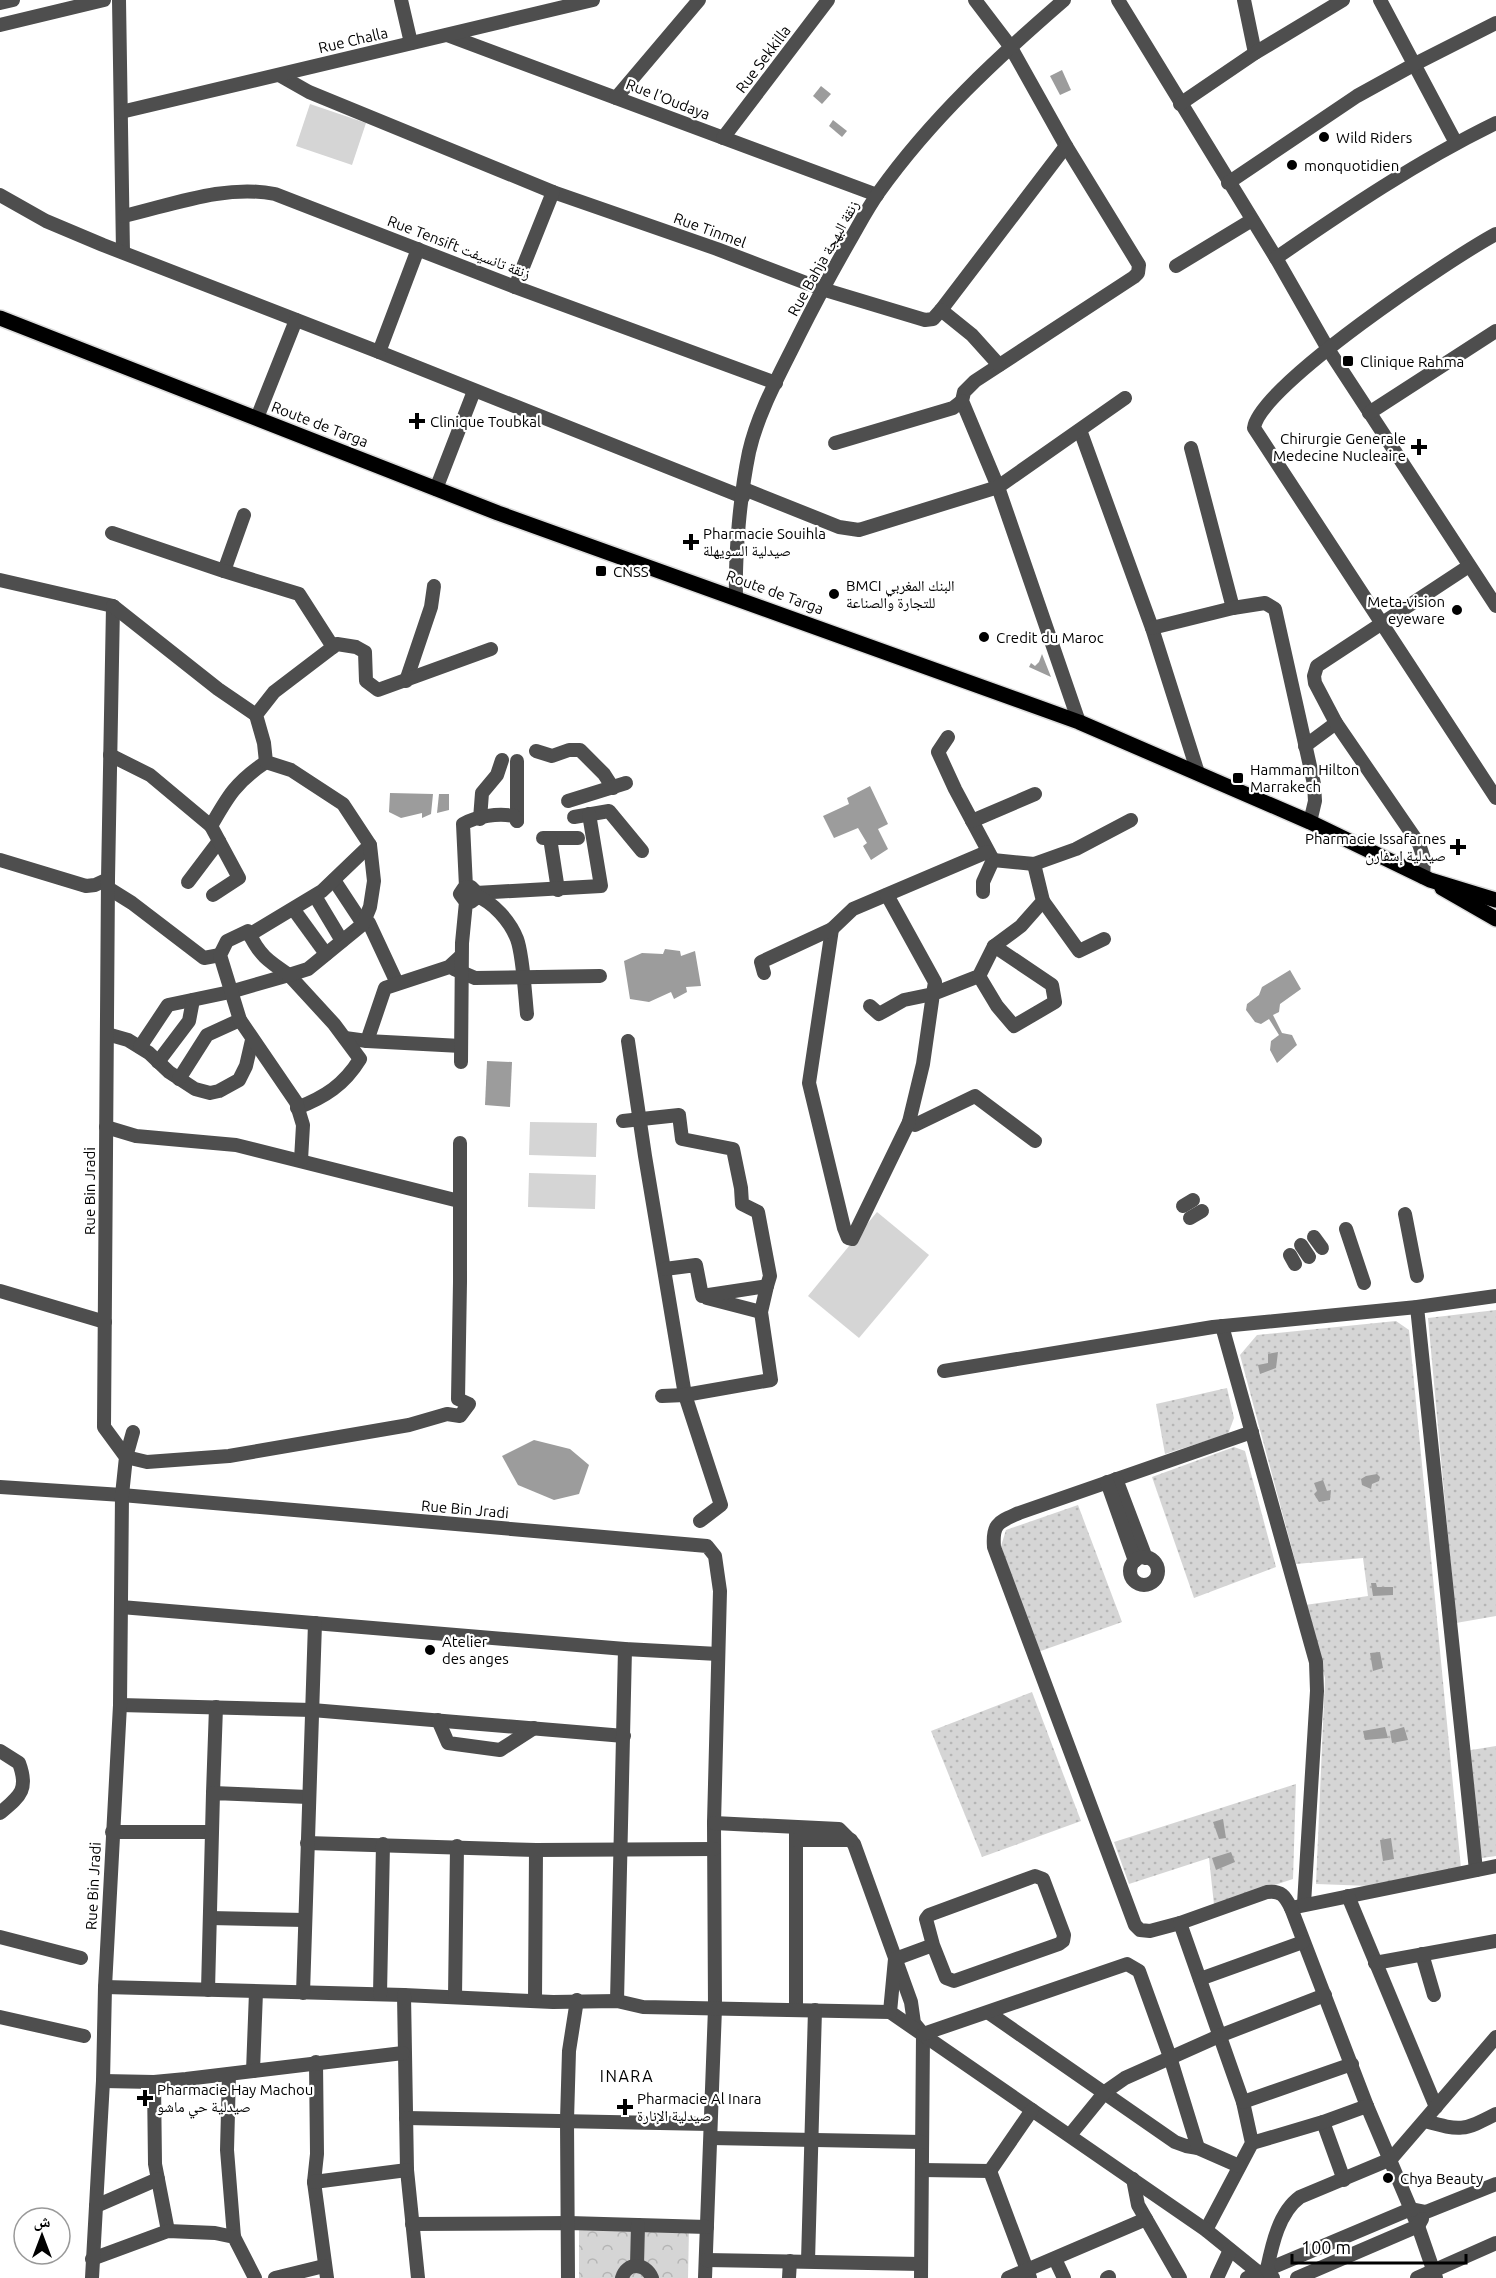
<svg xmlns="http://www.w3.org/2000/svg" width="1496" height="2278" font-family="Ubuntu,'Noto Naskh Arabic',sans-serif">
	<defs>
		<pattern id="forest-crowns" width="20" height="18" patternUnits="userSpaceOnUse" patternTransform="scale(1.5)"><rect width="20" height="18" fill="#d5d5d5"/><path d="M2 6a3 3 0 1 1 6 0M12 15a3 3 0 1 1 6 0" fill="none" stroke="#b5b5b5"/></pattern>
		<pattern id="garden-dots" width="8" height="8" patternUnits="userSpaceOnUse" patternTransform="scale(1.5)"><rect width="8" height="8" fill="#d5d5d5"/><path d="M2 2h.1M6 6h.1" fill="none" stroke="#b5b5b5" stroke-width="1.8" stroke-linecap="round"/></pattern>
	</defs>
	<rect width="100%" height="100%" fill="#fff"/>
	<g fill="#d5d5d5">
		<path d="M310,104L366,123L352,165L296,146Z"/>
		<path d="M530,1122L597,1123L596,1157L529,1155Z"/>
		<path d="M529,1173L596,1175L595,1209L528,1207Z"/>
		<path d="M877,1212L929,1255L859,1338L808,1296Z"/>
	</g>
	<path fill="url(#forest-crowns)" d="M579,2227L689,2229L688,2278H579Z"/>
	<g fill="url(#garden-dots)">
		<path d="M1496,1310V1616L1456,1623L1428,1318Z"/>
		<path d="M1396,1321L1409,1330L1461,1868L1371,1886L1316,1884L1325,1678L1305,1605L1368,1596L1363,1558L1296,1564L1240,1355L1257,1335Z"/>
		<path d="M1227,1388L1234,1418L1228,1434L1165,1454L1156,1404Z"/>
		<path d="M1234,1447L1245,1451L1276,1567L1194,1598L1152,1477Z"/>
		<path d="M1078,1505L1122,1622L1038,1652L1001,1546L1006,1530Z"/>
		<path d="M1032,1692L1081,1821L982,1857L931,1731Z"/>
		<path d="M1496,1746V1856L1482,1858L1465,1751Z"/>
		<path d="M1296,1784L1293,1879L1214,1905L1209,1858L1129,1884L1114,1842Z"/>
	</g>
	<g fill="#9c9c9c">
		<path d="M1062,70L1071,90L1060,95L1050,76Z"/>
		<path d="M821,86L831,94L822,104L813,96Z"/>
		<path d="M833,120L847,131L842,137L829,126Z"/>
		<path d="M1042,654L1051,677L1029,667L1031,663L1035,666L1039,662Z"/>
		<path d="M870,786L888,824L878,829L888,849L871,860L863,846L867,843L858,828L834,838L823,816L849,804L847,798Z"/>
		<path d="M390,793L433,794L431,814L422,818V813L401,818L389,812Z"/>
		<path d="M439,794H449V810L437,813Z"/>
		<path d="M665,949L680,951L681,956L695,951L701,986L686,987L687,992L674,999L671,992L649,1002L630,999L624,961L642,953L663,954Z"/>
		<path d="M1290,970L1301,989L1280,1004L1279,1012L1273,1015L1282,1033L1292,1035L1297,1045L1277,1063L1270,1050L1271,1041L1279,1035L1269,1019L1261,1024L1255,1022L1246,1010L1247,1004L1259,995L1262,987Z"/>
		<path d="M487,1061L512,1062L510,1107L485,1105Z"/>
		<path d="M1278,1352L1276,1368L1260,1374L1258,1365L1268,1363V1354Z"/>
		<path d="M534,1440L570,1449L589,1465L579,1494L554,1500L518,1485L502,1456Z"/>
		<path d="M1377,1474L1380,1477L1379,1481L1372,1484L1371,1489L1362,1485L1361,1479L1366,1476Z"/>
		<path d="M1323,1480L1327,1491L1331,1490L1330,1500L1319,1502L1314,1494L1317,1491L1314,1483Z"/>
		<path d="M1371,1583H1376L1377,1587H1393V1595L1373,1596Z"/>
		<path d="M1380,1652L1383,1668L1373,1671L1370,1653Z"/>
		<path d="M1385,1727L1388,1738L1365,1740L1363,1731Z"/>
		<path d="M1404,1727L1408,1740L1392,1743L1390,1731Z"/>
		<path d="M1223,1819L1226,1838L1219,1839L1213,1822Z"/>
		<path d="M1391,1838L1394,1859L1383,1861L1380,1840Z"/>
		<path d="M1231,1852L1235,1862L1216,1870L1212,1858Z"/>
	</g>
	<g fill="none" stroke-linecap="round" stroke-linejoin="round">
		<g stroke="#dbdbdb" stroke-width="18">
			<g id="major">
				<path d="M0,318L498,513L1079,722L1310,822L1430,880L1496,900"/>
				<path d="M1442,888L1496,919"/>
			</g>
		</g>
		<g stroke="#4e4e4e" stroke-width="14">
			<path d="M119,0L123,252"/>
			<path d="M401,0L411,43"/>
			<path d="M975,0L1010,46L1066,146L1139,265L1138,273L1134,277L975,381L964,392L962,401L998,487L1079,722"/>
			<path d="M1118,0L1276,258L1328,349L1496,606"/>
			<path d="M1244,0L1255,53"/>
			<path d="M1380,0L1456,143"/>
			<path d="M0,3L13,0"/>
			<path d="M0,25L104,0"/>
			<path d="M447,35L877,195"/>
			<path d="M279,75L309,92L553,192L717,249L822,289L925,320L933,319L941,310L1066,146"/>
			<path d="M616,98L699,0"/>
			<path d="M1180,104L1255,53L1343,0"/>
			<path d="M121,112L593,0"/>
			<path d="M723,138L828,0"/>
			<path d="M1228,183L1357,96L1415,64L1496,23"/>
			<path d="M0,195L46,221L103,245L379,352L743,497"/>
			<path d="M124,216C172,205 225,184 275,194L515,287L776,383"/>
			<path d="M1496,234C1453,257 1259,386 1254,428L1496,798"/>
			<path d="M1276,258C1347,209 1418,161 1496,123"/>
			<path d="M1176,266L1252,220"/>
			<path d="M515,287L553,192"/>
			<path d="M941,310L972,335L999,365"/>
			<path d="M379,352L418,249"/>
			<path d="M1369,413L1496,331"/>
			<path d="M257,418L296,320"/>
			<path d="M1080,430L1152,628L1198,773"/>
			<path d="M835,443L953,408L962,401"/>
			<path d="M1191,448L1233,608"/>
			<path d="M436,489L474,391"/>
			<path d="M744,489L839,527L859,530L998,487L1125,398"/>
			<path d="M112,533L224,571L244,515"/>
			<path d="M224,571L299,594L333,647"/>
			<path d="M0,580L113,606L108,879L95,885L86,886L0,860"/>
			<path d="M736,597C735,552 740,496 749,452C758,412 781,372 799,335C816,301 834,268 853,235C861,221 869,206 879,192C931,119 997,58 1064,0"/>
			<path d="M113,606L218,689L256,715"/>
			<path d="M1152,628L1233,608L1265,603L1275,609L1314,784L1315,801L1310,822"/>
			<path d="M406,681L431,607L434,586"/>
			<path d="M948,737L938,752L955,789L993,860L983,882V892"/>
			<path d="M1305,746L1336,723"/>
			<path d="M536,751L552,756L569,750H580L604,774L613,788"/>
			<path d="M110,755L150,775L211,826"/>
			<path d="M517,761V821"/>
			<path d="M568,801L626,783"/>
			<path d="M574,817L609,811L642,851"/>
			<path d="M480,819L482,793L497,775L502,760"/>
			<path d="M972,821L1035,794"/>
			<path d="M543,838H578"/>
			<path d="M550,838L558,890"/>
			<path d="M993,860L1034,864L1076,849L1131,820"/>
			<path d="M1034,864L1043,901L1021,926L994,946L979,976L933,994L923,1064L909,1122L915,1125L975,1096L1035,1141"/>
			<path d="M1423,877L1424,859L1419,844L1336,723L1315,683L1314,676L1317,666L1469,566"/>
			<path d="M334,880L363,924L369,923L397,983"/>
			<path d="M188,882L219,841"/>
			<path d="M466,887L463,824C477,816 498,813 514,816L517,821"/>
			<path d="M108,888L132,903L204,958L220,955"/>
			<path d="M476,893L601,886L589,814"/>
			<path d="M213,895L239,878L211,826C228,796 236,782 266,762"/>
			<path d="M315,896L342,941"/>
			<path d="M476,896C493,902 510,921 517,939C523,955 525,995 527,1014"/>
			<path d="M1043,901L1079,951L1104,939"/>
			<path d="M294,910L326,954"/>
			<path d="M832,929L809,1083L844,1228L848,1238L852,1239L856,1231L909,1122"/>
			<path d="M249,935L322,891L370,845"/>
			<path d="M454,969L475,978L600,976"/>
			<path d="M764,973L761,962L832,929L853,909L987,852"/>
			<path d="M979,976L997,1006L1014,1026L1055,1002L1052,985L994,946"/>
			<path d="M870,1006L879,1014L904,1000L933,994L935,982L887,895"/>
			<path d="M107,1034L128,1040L149,1053L169,1072L195,1089L210,1093L219,1091L239,1080L246,1066L252,1040"/>
			<path d="M345,1038L367,1041L385,988L449,967L461,956"/>
			<path d="M367,1041L461,1046"/>
			<path d="M628,1041L645,1156L685,1395L721,1505L700,1521"/>
			<path d="M140,1047L168,1005L230,992L289,975L334,1024L360,1059C344,1085 325,1097 297,1108"/>
			<path d="M158,1062L189,1021L193,1000"/>
			<path d="M461,1062L462,943L466,902L460,894L464,888L471,887L475,891V899L471,902H466"/>
			<path d="M179,1079L207,1035L240,1020"/>
			<path d="M623,1121L679,1115L682,1139L733,1149L741,1188L742,1204L758,1212L770,1276L767,1286"/>
			<path d="M106,1127L136,1136L236,1145L459,1201"/>
			<path d="M301,1160L303,1125L296,1102L240,1020L220,955L227,941L248,931C259,955 268,961 289,975L308,969L363,924L370,907L374,881L370,845L343,804L291,770L266,762L264,743L256,715L274,692L337,644L356,647L365,652L366,681L378,690L491,649"/>
			<path d="M1183,1206L1193,1200"/>
			<path d="M1405,1214L1417,1276"/>
			<path d="M1190,1218L1202,1211"/>
			<path d="M1346,1229L1364,1283"/>
			<path d="M1314,1237L1322,1248"/>
			<path d="M1301,1245L1309,1257"/>
			<path d="M1290,1255L1295,1264"/>
			<path d="M0,1291L105,1322"/>
			<path d="M707,1298L761,1312"/>
			<path d="M1417,1307L1476,1870"/>
			<path d="M1222,1326L1316,1662L1317,1691L1304,1904"/>
			<path d="M944,1371L1213,1327L1417,1307L1496,1296"/>
			<path d="M662,1396L685,1395L771,1380L761,1312L767,1286L702,1296L696,1265L665,1269"/>
			<path d="M133,1432L126,1457L147,1462L229,1456L409,1425L447,1414L460,1416L469,1404L458,1399L460,1282V1143"/>
			<path d="M1252,1432L1019,1513C999,1522 992,1523 994,1547L1135,1925L1140,1930L1150,1931L1180,1923L1267,1892C1281,1890 1285,1896 1291,1908L1496,1866"/>
			<path d="M1116,1479L1146,1558"/>
			<path d="M1107,1482L1135,1561"/>
			<path d="M0,1487L122,1495L707,1546L715,1556L720,1591L714,1823L715,2008L705,2278"/>
			<circle cx="1144" cy="1571" r="14"/>
			<path d="M121,1607L625,1649L718,1654"/>
			<path d="M120,1705L312,1710L624,1736"/>
			<path d="M438,1720L448,1743L500,1750L534,1728"/>
			<path d="M0,1751L19,1763C29,1790 20,1796 0,1813"/>
			<path d="M213,1793L216,1707"/>
			<path d="M714,1823L839,1829L854,1844L911,2002L914,2023L923,2034L921,2278"/>
			<path d="M796,1828V2009"/>
			<path d="M112,1832H211"/>
			<path d="M796,1840H851"/>
			<path d="M307,1843L536,1850L714,1849"/>
			<path d="M1348,1896L1436,2107"/>
			<path d="M1291,1908L1367,2106L1418,2226L1436,2278"/>
			<path d="M210,1918L305,1920"/>
			<path d="M1180,1923L1243,2102L1252,2143L1206,2230"/>
			<path d="M0,1937L81,1958"/>
			<path d="M933,1945L926,1919L929,1915L1035,1876L1043,1879L1064,1935L1063,1941L1059,1944L954,1981L946,1978L933,1945L895,1959L890,2012L1206,2230L1259,2273"/>
			<path d="M1422,1954L1434,1995"/>
			<path d="M1375,1963L1496,1941"/>
			<path d="M1200,1979L1303,1942"/>
			<path d="M105,1987L404,1995L553,2002L617,2001L643,2007L890,2012"/>
			<path d="M208,1990L213,1793L308,1797"/>
			<path d="M303,1993L315,1623"/>
			<path d="M380,1994L383,1844"/>
			<path d="M404,1995L407,2170L418,2278"/>
			<path d="M455,1997L457,1846"/>
			<path d="M535,2000L536,1850"/>
			<path d="M617,2001L625,1649"/>
			<path d="M989,2013L1175,2142L1186,2146L1198,2148L1239,2166"/>
			<path d="M0,2017L84,2036"/>
			<path d="M923,2034L1127,1964L1139,1971L1170,2057L1198,2148"/>
			<path d="M316,2062L317,2154L314,2182L327,2278"/>
			<path d="M253,2071L256,1992"/>
			<path d="M229,2074L227,2150L234,2237"/>
			<path d="M103,2081L154,2082L186,2079L403,2053"/>
			<path d="M154,2082L155,2164L168,2231"/>
			<path d="M1243,2102L1352,2064"/>
			<path d="M406,2118L710,2124"/>
			<path d="M1425,2121C1461,2131 1463,2131 1496,2114"/>
			<path d="M1323,2122L1344,2180"/>
			<path d="M1070,2135L1105,2092L1125,2078L1219,2036L1325,1995"/>
			<path d="M711,2138L922,2142"/>
			<path d="M1252,2143L1323,2122L1367,2106"/>
			<path d="M922,2170L990,2171"/>
			<path d="M990,2171L1030,2278"/>
			<path d="M990,2171L1032,2110"/>
			<path d="M1133,2179L1138,2205L1180,2278"/>
			<path d="M314,2182L407,2170"/>
			<path d="M96,2206L158,2179"/>
			<path d="M412,2224L569,2223L707,2227"/>
			<path d="M92,2259L168,2231L215,2233L234,2237L255,2278"/>
			<path d="M1055,2259L1064,2278"/>
			<path d="M706,2260L921,2264"/>
			<path d="M808,2261L815,2010"/>
			<path d="M637,2265L638,2225"/>
			<path d="M92,2278L103,2081L105,1987L120,1705L122,1495L126,1457L104,1427L108,879"/>
			<path d="M275,2278L324,2266"/>
			<path d="M568,2278L567,2120L569,2051L577,2000"/>
			<path d="M622,2278C627,2261 646,2263 652,2278"/>
			<path d="M789,2278L790,2261"/>
			<path d="M1008,2278L1146,2219"/>
			<path d="M1107,2278L1109,2277"/>
			<path d="M1217,2278L1230,2250"/>
			<path d="M1247,2278L1411,2209L1426,2212L1496,2184"/>
			<path d="M1273,2278L1267,2269C1272,2245 1279,2212 1300,2197L1391,2159L1496,2037"/>
			<path d="M1297,2278L1418,2226L1422,2219"/>
			<path d="M1417,2278L1496,2243"/>
		</g>
		<use href="#major" stroke="#000" stroke-width="15"/>
	</g>
	<g fill="#000" stroke="#fff" stroke-width="2">
		<circle cx="1324" cy="137" r="6"/>
		<circle cx="1292" cy="165" r="6"/>
		<rect x="1342" y="355" width="12" height="12" rx="3"/>
		<path d="M414 412h6v6h6v6h-6v6h-6v-6h-6v-6h6z"/>
		<path d="M1416 438h6v6h6v6h-6v6h-6v-6h-6v-6h6z"/>
		<path d="M688 533h6v6h6v6h-6v6h-6v-6h-6v-6h6z"/>
		<rect x="595" y="565" width="12" height="12" rx="3"/>
		<circle cx="834" cy="594" r="6"/>
		<circle cx="1457" cy="610" r="6"/>
		<circle cx="984" cy="637" r="6"/>
		<rect x="1232" y="772" width="12" height="12" rx="3"/>
		<path d="M1455 838h6v6h6v6h-6v6h-6v-6h-6v-6h6z"/>
		<circle cx="430" cy="1650" r="6"/>
		<path d="M142 2089h6v6h6v6h-6v6h-6v-6h-6v-6h6z"/>
		<path d="M622 2098h6v6h6v6h-6v6h-6v-6h-6v-6h6z"/>
		<circle cx="1388" cy="2178" r="6"/>
	</g>
	<g text-anchor="middle" dominant-baseline="central" stroke-width="4.5" stroke-linejoin="round" paint-order="stroke">
		<g font-size="15" fill="#000" stroke="#fff">
			<text transform="translate(353 40) rotate(-13)">Rue Challa</text>
			<text transform="translate(763 59) rotate(-53)">Rue Sekkilla</text>
			<text transform="translate(668 99) rotate(21)">Rue l'Oudaya</text>
			<text transform="translate(710 230) rotate(20)">Rue Tinmel</text>
			<text transform="translate(459 247) rotate(21)">Rue Tensift زنقة تانسيفت</text>
			<text transform="translate(823 258) rotate(-61)">Rue Bahja زنقة البهجة</text>
			<text transform="translate(320 424) rotate(21)">Route de Targa</text>
			<text transform="translate(775 592) rotate(20)">Route de Targa</text>
			<text transform="translate(89 1191) rotate(-90)">Rue Bin Jradi</text>
			<text transform="translate(465 1509) rotate(5)">Rue Bin Jradi</text>
			<text transform="translate(93 1886) rotate(-87)">Rue Bin Jradi</text>
		</g>
		<g font-size="15" fill="#000" stroke="#fff" text-anchor="start">
			<text x="1336" y="137">Wild Riders</text>
			<text x="1304" y="165">monquotidien</text>
			<text x="1360" y="361">Clinique Rahma</text>
			<text x="430" y="421">Clinique Toubkal</text>
			<text x="1406" y="438" text-anchor="end">Chirurgie Generale<tspan x="1406" dy="17">Medecine Nucleaire</tspan></text>
			<text x="703" y="533">Pharmacie Souihla<tspan x="703" dy="17">صيدلية السويهلة</tspan></text>
			<text x="613" y="571">CNSS</text>
			<text x="846" y="585">BMCI البنك المغربي<tspan x="846" dy="17">للتجارة والصناعة</tspan></text>
			<text x="1445" y="601" text-anchor="end">Meta-vision<tspan x="1445" dy="17">eyeware</tspan></text>
			<text x="996" y="637">Credit du Maroc</text>
			<text x="1250" y="769">Hammam Hilton<tspan x="1250" dy="17">Marrakech</tspan></text>
			<text x="1446" y="838" text-anchor="end">Pharmacie Issafarnes<tspan x="1446" dy="17">صيدلية إسفارن</tspan></text>
			<text x="442" y="1641">Atelier<tspan x="442" dy="17">des anges</tspan></text>
			<text x="157" y="2089">Pharmacie Hay Machou<tspan x="157" dy="17">صيدلية حي ماشو</tspan></text>
			<text x="637" y="2098">Pharmacie Al Inara<tspan x="637" dy="17">صيدلية الإنارة</tspan></text>
			<text x="1400" y="2178">Chya Beauty</text>
		</g>
		<g font-size="16" letter-spacing="1.5" fill="#000" stroke="#fff">
			<text x="627" y="2076">INARA</text>
		</g>
	</g>
	<g transform="translate(42 2236)"><circle r="28" fill="#ffffff" stroke="#999999" stroke-width="1.5"/>
	<path d="M0-4.5L10 22L0 15L-10 22Z" fill="#000000"/>
	<text y="-9" font-size="16" font-weight="bold" text-anchor="middle" fill="#000000">ش</text>
	</g>
	<path d="M1292 2254v9h174v-9" fill="none" stroke="#000000" stroke-width="3"/>
	<text x="1301" y="2254" font-size="18" fill="#000000" stroke="#ffffff" stroke-width="4.5" paint-order="stroke">100 m</text>
</svg>
